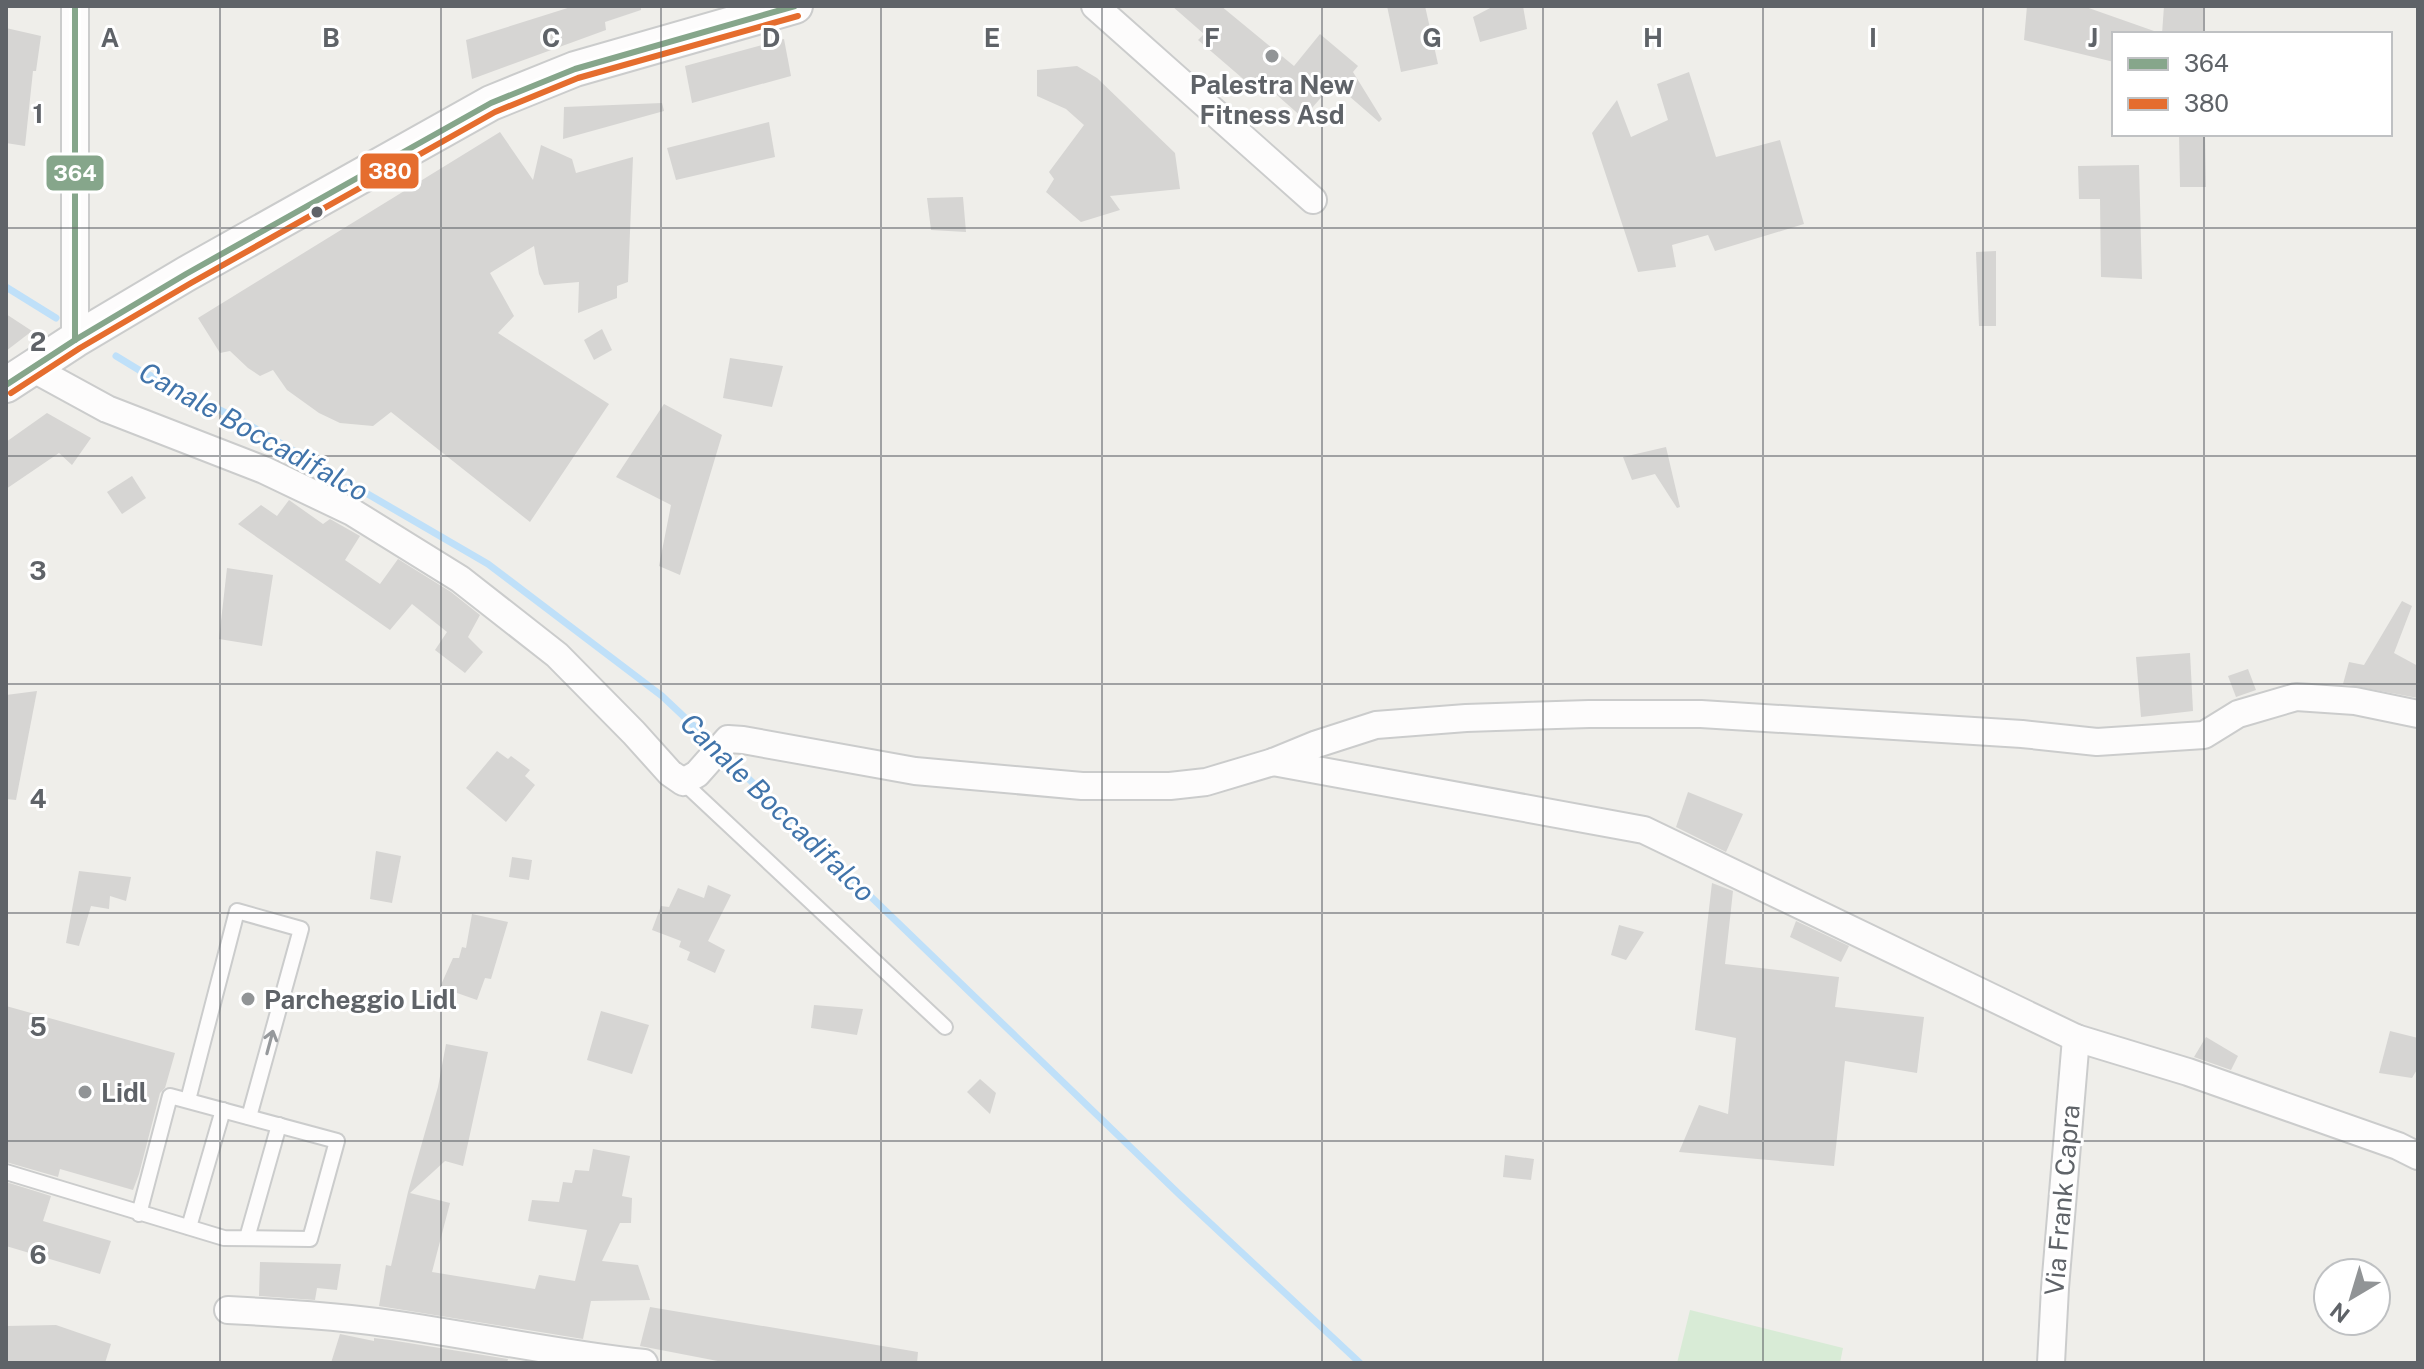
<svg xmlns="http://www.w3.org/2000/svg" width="2424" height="1369" font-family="'Public Sans',sans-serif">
	<rect width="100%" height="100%" fill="#efeeea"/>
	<path fill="#d8ebd6" d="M1690,1310L1843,1348L1840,1363H1677Z"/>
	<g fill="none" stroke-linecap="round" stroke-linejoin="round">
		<g stroke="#bfe0f9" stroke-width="7">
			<path d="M6,287L56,318"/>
			<path d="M116,356L139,370L244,422L488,564L662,696L714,745"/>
			<path d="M723,754L1180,1195L1360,1363"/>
		</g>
	</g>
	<g fill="#d6d5d3">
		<path d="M574,6H641V10L605,22L606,30L472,79L466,40Z"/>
		<path d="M1172,6H1221L1294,66L1320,34L1358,66L1353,72L1382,119L1379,122L1334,83L1303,118L1270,89L1263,96L1198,40L1204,34Z"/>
		<path d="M1387,6H1425L1438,64L1401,72Z"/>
		<path d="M1494,6H1523L1527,29L1480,42L1473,17Z"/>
		<path d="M2027,6H2083L2154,31V34H2114V62L2024,40Z"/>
		<path d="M2164,6H2203V34H2162Z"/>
		<path d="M6,28L41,36L36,71H33L25,146L6,143Z"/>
		<path d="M784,39L791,76L692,103L685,66Z"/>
		<path d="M1077,66L1097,78L1175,153L1180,189L1110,196L1120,210L1081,222L1046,192L1054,179L1049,172L1084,125L1066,109L1037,96V70Z"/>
		<path d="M1689,72L1716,157L1780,140L1804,224L1715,251L1708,235L1672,245L1676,267L1638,272L1592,133L1617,100L1631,137L1668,120L1657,84Z"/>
		<path d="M662,103L664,111L563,139L564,107Z"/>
		<path d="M769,122L775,157L676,180L667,148Z"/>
		<path d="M500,132L533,180L541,145L572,159L576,173L633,157L628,282L617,286V298L578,313L579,282L544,285L539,274L534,246L490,273L514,316L498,333L609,404L530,522L391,412L373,426L340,423L319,413L287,390L273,370L260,376L248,368L230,351L220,353L198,318Z"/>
		<path d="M2179,134H2205L2206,187H2180Z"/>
		<path d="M2139,165L2142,279L2101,277L2100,199H2079L2078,166Z"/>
		<path d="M963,197L966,232L931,230L927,198Z"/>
		<path d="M1996,251V326H1979L1976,252Z"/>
		<path d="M6,314L32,331L6,351Z"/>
		<path d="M602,329L612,350L594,360L584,340Z"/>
		<path d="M730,358L783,366L772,407L723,398Z"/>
		<path d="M664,404L722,435L680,575L659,566L671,505L616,477Z"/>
		<path d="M47,413L91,438L72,465L59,453L6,489V442Z"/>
		<path d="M1666,447L1680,507L1677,508L1655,474L1632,480L1623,457Z"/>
		<path d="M132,476L146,498L122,514L107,492Z"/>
		<path d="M289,500L323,524L330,519L360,536L345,560L380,584L398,559L451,592L480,615L468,637L483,652L465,673L435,650L447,632L412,604L390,630L238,524L261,505L277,516Z"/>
		<path d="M227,568L273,575L262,646L219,639Z"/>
		<path d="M2402,601L2412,606L2394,653L2418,666V698L2343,684L2349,662L2364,665Z"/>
		<path d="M2190,653L2193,711L2141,717L2136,657Z"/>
		<path d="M2248,669L2256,690L2236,697L2228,676Z"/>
		<path d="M37,691L16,800L6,799V695Z"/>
		<path d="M497,751L508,759L511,756L530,770L525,776L535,785L506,822L466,788Z"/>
		<path d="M1688,792L1743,814L1726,852L1676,827Z"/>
		<path d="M376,851L401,856L392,903L370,899Z"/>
		<path d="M512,857L532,860L529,880L509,877Z"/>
		<path d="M79,871L131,877L126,901L110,896L109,909L91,906L79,946L66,943Z"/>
		<path d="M1712,883L1733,891L1725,964L1839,977L1835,1007L1924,1017L1917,1073L1845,1061L1834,1166L1679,1152L1699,1105L1728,1114L1736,1038L1695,1030Z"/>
		<path d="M708,885L731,895L708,941L725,950L715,973L687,960L690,952L679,947L681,941L652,930L661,906L669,907L678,888L704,898Z"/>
		<path d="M472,914L508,922L491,979L485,978L477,1000L440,987L453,958H459L462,947L466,948Z"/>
		<path d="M1796,921L1849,946L1841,962L1790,937Z"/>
		<path d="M1619,925L1644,932L1626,960L1611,955Z"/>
		<path d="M814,1005L863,1009L857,1035L811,1028Z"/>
		<path d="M6,1006L175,1053L165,1088L160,1093L139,1174L133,1190L60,1169L58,1177L6,1162Z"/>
		<path d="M601,1011L649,1025L632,1074L587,1060Z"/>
		<path d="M2390,1031L2418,1038V1068L2412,1078L2379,1073Z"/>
		<path d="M2206,1037L2238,1056L2231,1070L2194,1057Z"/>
		<path d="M446,1044L488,1052L463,1166L445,1161L410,1193L450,1203L432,1272L535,1289L539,1275L575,1281L587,1230L528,1221L532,1200L559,1202L563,1182L572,1183L575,1170L589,1171L593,1149L630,1156L622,1196L632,1198L631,1223H620L602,1261L638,1265L650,1300L591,1301L583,1339L379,1306L386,1265L391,1266L408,1192L438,1087Z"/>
		<path d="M980,1079L996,1093L990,1114L967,1092Z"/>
		<path d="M1505,1155L1534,1159L1531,1180L1503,1177Z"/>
		<path d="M6,1182L51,1196L43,1221L111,1241L100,1274L6,1246Z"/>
		<path d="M260,1262L341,1264L337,1290L317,1288L315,1300L259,1296Z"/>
		<path d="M650,1307L918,1352L917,1363H728L640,1346Z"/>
		<path d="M56,1325L111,1344L105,1363H6V1326Z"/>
		<path d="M340,1334L374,1341V1338L390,1340L508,1359L507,1363H331Z"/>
	</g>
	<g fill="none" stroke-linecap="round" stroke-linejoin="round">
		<g stroke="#cbcccc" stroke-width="18">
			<g id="service">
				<path d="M683,782L945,1027"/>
				<path d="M188,1100L237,911L301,929L249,1117"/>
				<path d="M6,1172L224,1238L310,1239L337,1141L170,1096L139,1214"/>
				<path d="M189,1227L223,1110"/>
				<path d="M247,1238L279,1125"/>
			</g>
		</g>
		<g stroke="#cbcccc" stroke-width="30">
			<g id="minor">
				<path d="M75,6V340"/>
				<path d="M1095,6L1313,200"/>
				<path d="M32,368L107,409L264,470L352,512L460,579L557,655L634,733L670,773L683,782L697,774L728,739L743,740L915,771L1082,786H1170L1206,782L1273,762L1317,744L1376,725L1466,718L1589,714H1701L2022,734L2097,742L2204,735L2238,714L2296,697L2355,701L2418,714"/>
				<path d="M1273,762L1644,830L2076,1038L2188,1072L2398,1146L2418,1156"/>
				<path d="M228,1310C283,1313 337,1316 392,1324C476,1336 560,1354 644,1363"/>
				<path d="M2051,1363L2055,1288L2076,1038"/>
			</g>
		</g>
		<g stroke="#cbcccc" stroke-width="38">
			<path id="tertiary" d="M6,385L75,340L186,274L491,103L575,69L795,6"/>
		</g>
		<use href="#service" stroke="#fdfcfc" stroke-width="14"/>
		<use href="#minor" stroke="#fdfcfc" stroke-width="26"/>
		<use href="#tertiary" stroke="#fdfcfc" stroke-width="34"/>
		<g stroke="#fff" stroke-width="12">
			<g id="bus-1">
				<path d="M75,6V340"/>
				<path d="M6,385L75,340L186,274L491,103L575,69L795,6"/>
			</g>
		</g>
		<g stroke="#fff" stroke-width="12">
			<path id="bus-2" d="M11,393L80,348L191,283L495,112L578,78L798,16"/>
		</g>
		<use href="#bus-1" stroke="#86a68b" stroke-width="6"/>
		<use href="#bus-2" stroke="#e56d2e" stroke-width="6"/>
	</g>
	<defs><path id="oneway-shaft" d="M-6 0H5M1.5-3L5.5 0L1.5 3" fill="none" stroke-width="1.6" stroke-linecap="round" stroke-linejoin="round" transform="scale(2)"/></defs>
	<use stroke="#96999c" href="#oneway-shaft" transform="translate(270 1042) rotate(-75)"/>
	<path fill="none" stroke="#5f6368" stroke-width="2" stroke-opacity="0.55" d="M220,6V1363M441,6V1363M661,6V1363M881,6V1363M1102,6V1363M1322,6V1363M1543,6V1363M1763,6V1363M1983,6V1363M2204,6V34M2204,134V1363M6,228H2418M6,456H2418M6,684H2418M6,913H2418M6,1141H2418"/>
	<g fill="#919496" stroke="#fff" stroke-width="3">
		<circle cx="1272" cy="56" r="8"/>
		<circle cx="248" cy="999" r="8"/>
		<circle cx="85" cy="1092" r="8"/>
	</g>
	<circle fill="#5f6368" stroke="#fff" stroke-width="3" cx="317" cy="212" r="7"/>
	<g text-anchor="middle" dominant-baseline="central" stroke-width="6" stroke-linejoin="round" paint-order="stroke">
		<g font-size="26" font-weight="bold" fill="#5f6368" stroke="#fff" text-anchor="start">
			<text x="1272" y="84" text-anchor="middle">Palestra New<tspan x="1272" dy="30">Fitness Asd</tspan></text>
			<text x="264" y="999">Parcheggio Lidl</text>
			<text x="101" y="1092">Lidl</text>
		</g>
		<g font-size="26" fill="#5f6368" stroke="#fff">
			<text transform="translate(2062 1200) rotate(-85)">Via Frank Capra</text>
		</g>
		<g font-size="28" font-style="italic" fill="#4174aa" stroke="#fff">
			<text transform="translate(254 431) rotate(29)">Canale Boccadifalco</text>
			<text transform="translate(778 807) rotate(44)">Canale Boccadifalco</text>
		</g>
	</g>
	<g font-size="26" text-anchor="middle" font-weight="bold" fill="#5f6368" stroke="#fff" stroke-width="6" stroke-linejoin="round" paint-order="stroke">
		<text x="110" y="47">A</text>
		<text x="331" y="47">B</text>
		<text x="551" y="47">C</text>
		<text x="771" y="47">D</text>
		<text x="992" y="47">E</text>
		<text x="1212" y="47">F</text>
		<text x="1432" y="47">G</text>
		<text x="1653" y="47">H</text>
		<text x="1873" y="47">I</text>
		<text x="2093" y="47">J</text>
		<text x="38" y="123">1</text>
		<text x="38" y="351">2</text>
		<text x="38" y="580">3</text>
		<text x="38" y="808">4</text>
		<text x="38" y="1036">5</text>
		<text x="38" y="1264">6</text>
	</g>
	<g stroke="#fff" stroke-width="3">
		<rect x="359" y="152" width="61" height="38" rx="8" fill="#e56d2e"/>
		<rect x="45" y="154" width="60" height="38" rx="8" fill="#86a68b"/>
	</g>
	<g font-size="22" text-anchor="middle" font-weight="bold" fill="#fff">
		<text x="390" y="179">380</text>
		<text x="75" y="181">364</text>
	</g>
	<rect width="2424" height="1369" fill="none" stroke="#5f6368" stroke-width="16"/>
	<rect x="2112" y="32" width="280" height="104" fill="#ffffff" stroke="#bfc1c3" stroke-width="2"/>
	<rect x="2128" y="58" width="40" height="12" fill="#86a68b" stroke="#bfc1c3" stroke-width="2"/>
	<text x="2184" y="72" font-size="24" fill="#5f6368">364</text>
	<rect x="2128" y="98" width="40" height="12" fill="#e56d2e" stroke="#bfc1c3" stroke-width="2"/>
	<text x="2184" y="112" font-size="24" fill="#5f6368">380</text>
	<g transform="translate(2352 1297) rotate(218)"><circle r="38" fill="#ffffff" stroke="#bfc1c3" stroke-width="2"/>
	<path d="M0-6L14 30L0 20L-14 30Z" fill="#919496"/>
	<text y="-12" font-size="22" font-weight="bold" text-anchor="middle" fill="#5f6368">N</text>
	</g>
</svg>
